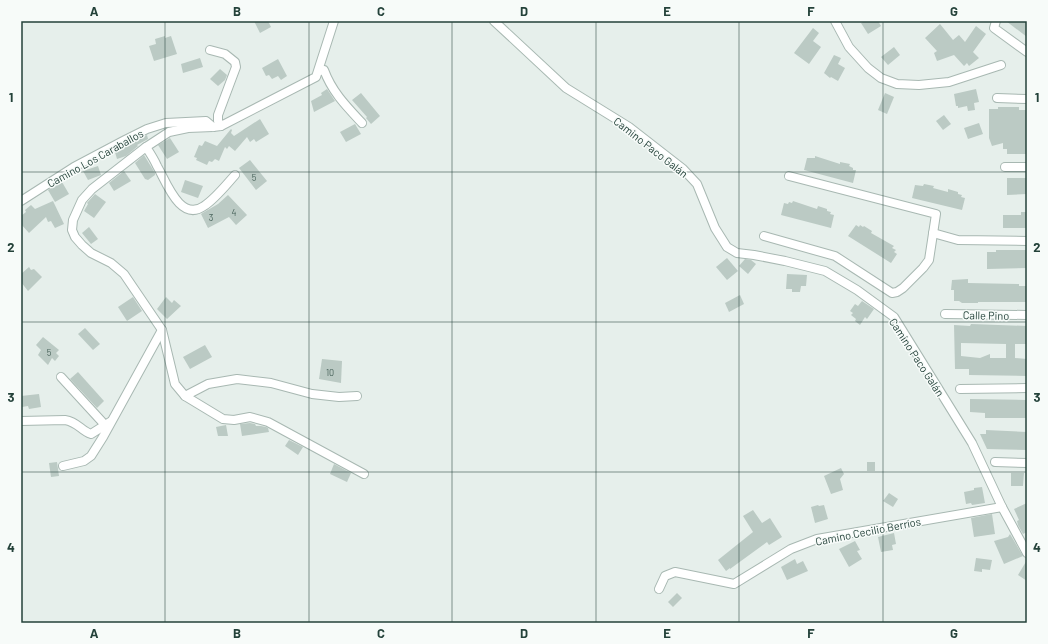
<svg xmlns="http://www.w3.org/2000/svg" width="1048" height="644" font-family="Barlow,sans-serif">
	<rect width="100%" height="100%" fill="#e6efeb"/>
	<g fill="#bbcac4" fill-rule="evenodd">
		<path d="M254,21H268L271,27L260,33Z"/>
		<path d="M865,21H878L881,26L868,34L861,23Z"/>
		<path d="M1006,21H1027V37Z"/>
		<path d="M940,24L953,40L959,35L965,42L976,26L986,34L973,52L979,58L969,66L967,63L964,66L954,55L937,61L934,53L937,51L925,38Z"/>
		<path d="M813,28L819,33L813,41L821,47L809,64L794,53Z"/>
		<path d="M165,36V38L171,36L177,54L154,61L149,46L156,44L155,39Z"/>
		<path d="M894,47L900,55L888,65L881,57Z"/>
		<path d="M834,55L841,58L838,64L845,68L838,81L831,77L830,78L824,73Z"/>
		<path d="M200,58L203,67L183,73L181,64Z"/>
		<path d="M278,59L287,76L281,80L278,76L272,79L269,75L266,76L262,68Z"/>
		<path d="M220,69L227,75L225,80L218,86L210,79Z"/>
		<path d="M327,89L335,101L314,112L311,101L322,95L321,93Z"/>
		<path d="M976,89L979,102L974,103L975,110L968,111L967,106L958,108V106H956L954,94Z"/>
		<path d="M361,93L380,116L371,124L366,118L367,117L352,100Z"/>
		<path d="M885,93L894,97L887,114L878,110Z"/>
		<path d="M998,107H1019V110H1027V154H1007V149H1003V143L992,146L989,138V109H998Z"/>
		<path d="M944,115L951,124L943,130L936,121Z"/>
		<path d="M260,119L269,134L256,142L254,139L250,142L247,137L235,151L229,146L227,149L225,147L219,161L215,159L212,162L209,161L207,165L196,160L197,158L194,157L199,145L202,146L205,141L217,146L231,129L232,130L231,133L234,136Z"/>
		<path d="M979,123L983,134L968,139L964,128Z"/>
		<path d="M355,124L361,134L346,142L340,132Z"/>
		<path d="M147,135L148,139L137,145L138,146L126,156L117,159L115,152Z"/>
		<path d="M170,138L179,152L167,159L158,145Z"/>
		<path d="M144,155L155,173V175L148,180L145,179L135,163Z"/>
		<path d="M815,156L840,164V162L850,164L849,166L853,168V170H856L853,183L804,170L807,158H815Z"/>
		<path d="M250,160L267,181L256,190L239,168Z"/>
		<path d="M98,166L101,175L88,180L83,171Z"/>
		<path d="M124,171L131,181L114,191L109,183Z"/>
		<path d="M1007,178H1027V194L1007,195Z"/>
		<path d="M185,180L203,186L198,198L181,192Z"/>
		<path d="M62,182L69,194L55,202L48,190Z"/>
		<path d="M924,184L934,186L933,188L948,192V189L958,192V194L962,195L961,197L965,198L962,210L912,198L915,185L923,186Z"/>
		<path d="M95,194L106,202L94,218L84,211L88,204L87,203Z"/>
		<path d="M228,195L247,215L236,225L229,217L208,228L201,214L218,204Z"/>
		<path d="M53,201L64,224L55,228L51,221L48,222L46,217L29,233L21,224V216L26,212L25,210L31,205L35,209Z"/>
		<path d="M793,201L817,209L818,206L827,209V211L831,212L830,214L834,215L831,228L781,215L784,203L788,204L789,202L792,203Z"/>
		<path d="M1021,212H1027V228H1003V215H1021Z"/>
		<path d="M856,225L859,227L860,225L863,227L864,226L872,231L871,233L894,246L892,248L896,250L894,252L897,254L891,263L848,236Z"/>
		<path d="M89,227L98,239L91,244L82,233Z"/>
		<path d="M996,250H1027V268L987,269V252H996Z"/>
		<path d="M727,258L738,271L727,280L716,267Z"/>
		<path d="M745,259L751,260L756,264L748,274L739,266Z"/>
		<path d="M29,267L31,270L34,269L42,277L28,291L21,282V274Z"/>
		<path d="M787,274L807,275L806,286H801L800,292H792V289H786Z"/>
		<path d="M968,279V283L1019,284V286H1027V302H978V303H962L959,301H954V290H951L952,280Z"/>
		<path d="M740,295L744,304L729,312L725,303Z"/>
		<path d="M133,297L142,311L127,321L118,307Z"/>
		<path d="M166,297L172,303L174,300L181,306L167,319L157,309Z"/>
		<path d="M862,301L874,309L867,319L865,317L860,325L855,321L856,319L851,315L853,313L850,311L855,304L858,306Z"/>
		<path d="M971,324L1027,326V344H1015V358L1027,359V376L969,375V369H955L954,325L970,326ZM961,343L1006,344V358H990V354L980,358L961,356Z"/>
		<path d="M85,328L100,344L93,350L78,334Z"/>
		<path d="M43,337L59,350L56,353L59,356L55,361L52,358L48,365L38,355L41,350L36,345Z"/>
		<path d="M205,345L212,357L190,369L183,357Z"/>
		<path d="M322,359L342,361L341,383L319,379Z"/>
		<path d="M78,372L104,401L97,408L70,379Z"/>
		<path d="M39,394L41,407L29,409L28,406L22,407L21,396Z"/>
		<path d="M970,399L1027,400V418H985V413L970,412Z"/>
		<path d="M250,423L255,424L256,426H261L266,427L268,428L269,432L242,436L240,424Z"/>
		<path d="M226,425L228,436H218L216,427Z"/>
		<path d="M986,430L1027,432V450L987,449L980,434H986Z"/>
		<path d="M289,440L303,447L298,455L285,446Z"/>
		<path d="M57,462L59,476L51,477L49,463Z"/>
		<rect x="867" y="462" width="8" height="9"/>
		<path d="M334,464L351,473L347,482L330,474Z"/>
		<path d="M841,468L844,474L840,479L843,490L831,494L824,476Z"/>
		<path d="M1011,473H1024L1023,486H1011Z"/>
		<path d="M982,487L985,503L972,505L971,503L966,504L964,492L974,490V488Z"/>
		<path d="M889,493L898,499L893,507L883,501Z"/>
		<path d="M1027,503V532L1023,534L1018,525L1017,521L1019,520L1014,509Z"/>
		<path d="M818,505L819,506L824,505L828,519L815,523L811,507Z"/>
		<path d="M753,510L762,523L770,518L782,537L769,545L767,542L730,569V568L726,571L718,560L753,532L743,516Z"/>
		<path d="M992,514L995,534L974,537L971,518Z"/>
		<path d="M894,533L896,544L892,545L893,550L881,552L878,537Z"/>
		<path d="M1010,534L1023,556L1004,564L994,541L1008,537Z"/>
		<path d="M855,541L860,550L857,551L862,559L849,567L839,549Z"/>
		<path d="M976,558L992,560L990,570L982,569V572L974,571Z"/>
		<path d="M795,559L797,564L803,561L808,571L787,580L781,567Z"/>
		<path d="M1027,560V581L1018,575Z"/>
		<path d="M677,593L682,598L673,607L668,602Z"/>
	</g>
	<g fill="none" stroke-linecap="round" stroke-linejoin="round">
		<g stroke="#a8b8b2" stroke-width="10">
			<g id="minor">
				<path d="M334,21L316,77L221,126L213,127L188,128L169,132L146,147L92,189L82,200L73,220L72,230L75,237L82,245L91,253L111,263L124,274L162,330L175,384L185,396L223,419L234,420L250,417L268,422L364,474"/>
				<path d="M494,21L566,88L629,127L683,169L697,184L715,228L727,247L737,253L754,255L785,261L825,271L857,290L894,317L972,443L1002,507L1027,553"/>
				<path d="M835,21L849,47L868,68L881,78L897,84L919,85L949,82L1001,65"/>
				<path d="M996,21L994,28L1027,52"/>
				<path d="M210,50L225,54L235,62L236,67L218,115V121L221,126"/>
				<path d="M319,71L324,70C332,92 347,107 362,123"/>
				<path d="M997,98L1027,99"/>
				<path d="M146,147C150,153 154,159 157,166C166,181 180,223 204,206C215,199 226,185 235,175"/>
				<path d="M1005,167H1027"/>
				<path d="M21,201L74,167L125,140L147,129L166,123L206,121L213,127"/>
				<path d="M933,233L958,240L1027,241"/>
				<path d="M764,236L835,256L892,293L897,292L903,288L923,268L929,260L936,214L789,176"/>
				<path d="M945,314L1027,315"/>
				<path d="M61,377L105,425"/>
				<path d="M960,389L1027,388"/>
				<path d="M185,396L208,384L237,379L271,383L312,394L339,397L357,396"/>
				<path d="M21,421L65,420C78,422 81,431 91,434L110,422"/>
				<path d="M995,462L1027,463"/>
				<path d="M63,466L84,461L91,456L103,437L162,330"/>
				<path d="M659,589L665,576L675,572L734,584L791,549L817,539L1002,507"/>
			</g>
		</g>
		<use href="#minor" stroke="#fff" stroke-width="8"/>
	</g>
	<path fill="none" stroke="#24423a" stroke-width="1" stroke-opacity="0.55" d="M165,21V623M309,21V623M452,21V623M596,21V623M739,21V623M883,21V623M21,172H1027M21,322H1027M21,472H1027"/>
	<g text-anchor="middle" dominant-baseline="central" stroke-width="3" stroke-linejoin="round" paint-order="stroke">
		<g font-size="9" fill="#4a645c">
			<text x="254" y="177">5</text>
			<text x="234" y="212">4</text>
			<text x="211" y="217">3</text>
			<text x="49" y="352">5</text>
			<text x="330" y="372">10</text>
		</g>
		<g font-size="11" fill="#24423a" stroke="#f7fbf9">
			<text transform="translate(651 147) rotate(38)">Camino Paco Galán</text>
			<text transform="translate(95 158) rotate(-29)">Camino Los Caraballos</text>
			<text transform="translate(986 315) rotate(1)">Calle Pino</text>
			<text transform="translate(917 357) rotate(57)">Camino Paco Galán</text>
			<text transform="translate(868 531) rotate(-11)">Camino Cecilio Berríos</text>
		</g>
	</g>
	<rect width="1048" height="644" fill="none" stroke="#f7fbf9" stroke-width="44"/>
	<rect x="22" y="22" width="1004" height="600" fill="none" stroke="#24423a" stroke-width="1.5"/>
	<g font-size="13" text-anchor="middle" font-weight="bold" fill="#24423a">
		<text x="94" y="16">A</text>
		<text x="237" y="16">B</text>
		<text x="381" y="16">C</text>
		<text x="524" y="16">D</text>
		<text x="667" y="16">E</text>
		<text x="811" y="16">F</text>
		<text x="954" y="16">G</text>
		<text x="11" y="102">1</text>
		<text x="1037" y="102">1</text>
		<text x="11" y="252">2</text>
		<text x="1037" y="252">2</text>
		<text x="11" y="402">3</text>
		<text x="1037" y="402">3</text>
		<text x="11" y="552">4</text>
		<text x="1037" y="552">4</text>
		<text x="94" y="638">A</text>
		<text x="237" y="638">B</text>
		<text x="381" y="638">C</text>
		<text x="524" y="638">D</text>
		<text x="667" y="638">E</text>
		<text x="811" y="638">F</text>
		<text x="954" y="638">G</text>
	</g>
</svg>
